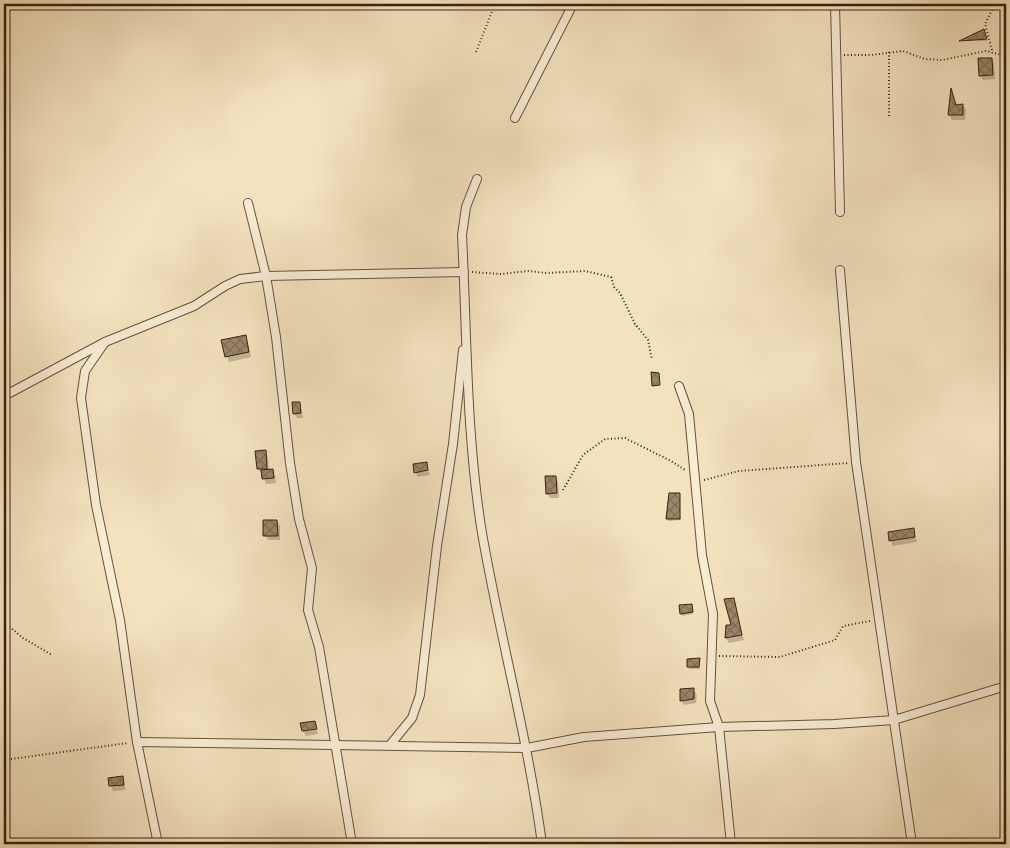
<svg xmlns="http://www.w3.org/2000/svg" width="1010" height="848" font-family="Cardo,serif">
	<defs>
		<pattern id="building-cross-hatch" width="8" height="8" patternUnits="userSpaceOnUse" patternTransform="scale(1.25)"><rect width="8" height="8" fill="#9b8669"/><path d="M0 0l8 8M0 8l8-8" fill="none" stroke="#7f6d55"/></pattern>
	</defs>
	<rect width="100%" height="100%" fill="#f4e2bf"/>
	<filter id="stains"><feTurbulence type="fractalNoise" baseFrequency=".004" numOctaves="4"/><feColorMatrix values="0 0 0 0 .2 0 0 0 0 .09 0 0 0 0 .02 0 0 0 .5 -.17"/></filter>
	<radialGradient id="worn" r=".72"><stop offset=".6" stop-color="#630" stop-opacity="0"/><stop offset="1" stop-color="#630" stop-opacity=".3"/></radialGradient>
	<g fill="#0003">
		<path d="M983,31L987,41H961Z"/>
		<path d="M992,59L994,64L995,79L983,80L980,75Z"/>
		<path d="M952,92L957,106L963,105L966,110L965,120H952L949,115Z"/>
		<path d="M246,337L251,357L229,362L222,341Z"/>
		<path d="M300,403L303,418H297L294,413Z"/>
		<path d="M265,452L268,457L269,471H272L275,476L276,483L266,484L263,474L258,469Z"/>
		<path d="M426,464L430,475L418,477L415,472Z"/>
		<path d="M556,477L558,482L559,498H550L547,493Z"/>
		<path d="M679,494L681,520L668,521L667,505H671Z"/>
		<path d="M277,521L280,526V540H268L265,535Z"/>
		<path d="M913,530L917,542L893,546L891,541Z"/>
		<path d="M733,600L744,640L729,643L726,638L727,626H732Z"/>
		<path d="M692,605L693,614L682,616L681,614Z"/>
		<path d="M700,659V669H689L688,667Z"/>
		<path d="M694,690L697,695L696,703L684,705L681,701Z"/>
		<path d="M314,722L318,734L306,736L303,731Z"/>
		<path d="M122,778L126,790L113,791L109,779Z"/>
	</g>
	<g fill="url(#building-cross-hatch)" stroke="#3a220b">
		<path d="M984,29L987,39L959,41Z"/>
		<path d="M978,58H992L993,75L979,76Z"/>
		<path d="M951,88L956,105L963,104V115H948Z"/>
		<path d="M246,335L249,352L225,357L221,340Z"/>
		<path d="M651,372L659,373L660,385L652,386Z"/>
		<path d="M292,402H300L301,413L293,414Z"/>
		<path d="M266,450L267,469H257L255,451Z"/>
		<path d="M427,462L428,470L414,473L413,464Z"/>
		<path d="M273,469L274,478L262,479L261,470Z"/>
		<path d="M545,476H556L557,493L546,494Z"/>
		<path d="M669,493H680V519H666Z"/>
		<path d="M263,520H277L278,536H263Z"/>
		<path d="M914,528L915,537L889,541L888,532Z"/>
		<path d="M734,598L742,635L725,638L726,625H731L724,599Z"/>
		<path d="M692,604L693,612L680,614L679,605Z"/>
		<path d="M700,658L699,667H687V659Z"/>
		<path d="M694,688V699L680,701V689Z"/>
		<path d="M315,721L317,729L302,731L300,723Z"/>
		<path d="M123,776L124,785L109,786L108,778Z"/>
	</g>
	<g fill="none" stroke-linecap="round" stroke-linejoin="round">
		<g stroke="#685238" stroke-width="10">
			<g id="minor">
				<path d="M835,4L840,212"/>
				<path d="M515,118L573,4"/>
				<path d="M477,179L466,207L462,235C467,333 466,435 482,533C500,637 528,739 542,844"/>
				<path d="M248,203L266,276L276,337L290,463L299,519L312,568L308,610L319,647L352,844"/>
				<path d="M840,270L856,462L912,844"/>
				<path d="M105,342L85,371L81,398L96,505L120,620L137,742L158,844"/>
				<path d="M679,386L689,414L702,555L713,614L710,701L719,727L731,844"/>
				<path d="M4,396L105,342L194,306L225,286L240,279L266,276L464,272"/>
				<path d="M137,742L527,748L584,737L719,727L834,724L894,720L1006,686"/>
				<path d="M390,745L412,718L420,695L437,546L453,444L463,350"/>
			</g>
		</g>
		<g stroke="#3a220b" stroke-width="2" stroke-dasharray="1 2.5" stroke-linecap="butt">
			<path d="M992,50L985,24L995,4"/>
			<path d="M476,52L495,4"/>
			<path d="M844,55H871L903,51L925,59L942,60L986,51L1006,56"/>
			<path d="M889,116V52"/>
			<path d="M472,272L501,274L528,271L546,273L585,271L611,277L614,287L620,293L635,324L648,340L652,360"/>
			<path d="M704,480L739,471L848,463"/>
			<path d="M563,490L583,455L605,439L625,438L671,461L685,470"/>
			<path d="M4,622L23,638L52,655"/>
			<path d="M719,656L780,657L835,640L843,626L870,621"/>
			<path d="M4,760L128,743"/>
		</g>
		<use href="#minor" stroke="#f8ecd5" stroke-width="8"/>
	</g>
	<rect width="1010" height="848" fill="none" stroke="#f4e2bf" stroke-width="20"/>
	<rect x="5" y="5" width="1000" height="838" fill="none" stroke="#3a220b" stroke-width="2.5"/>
	<rect x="10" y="10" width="990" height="828" fill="none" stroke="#3a220b"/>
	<rect width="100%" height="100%" filter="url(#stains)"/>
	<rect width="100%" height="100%" fill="url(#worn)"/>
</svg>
